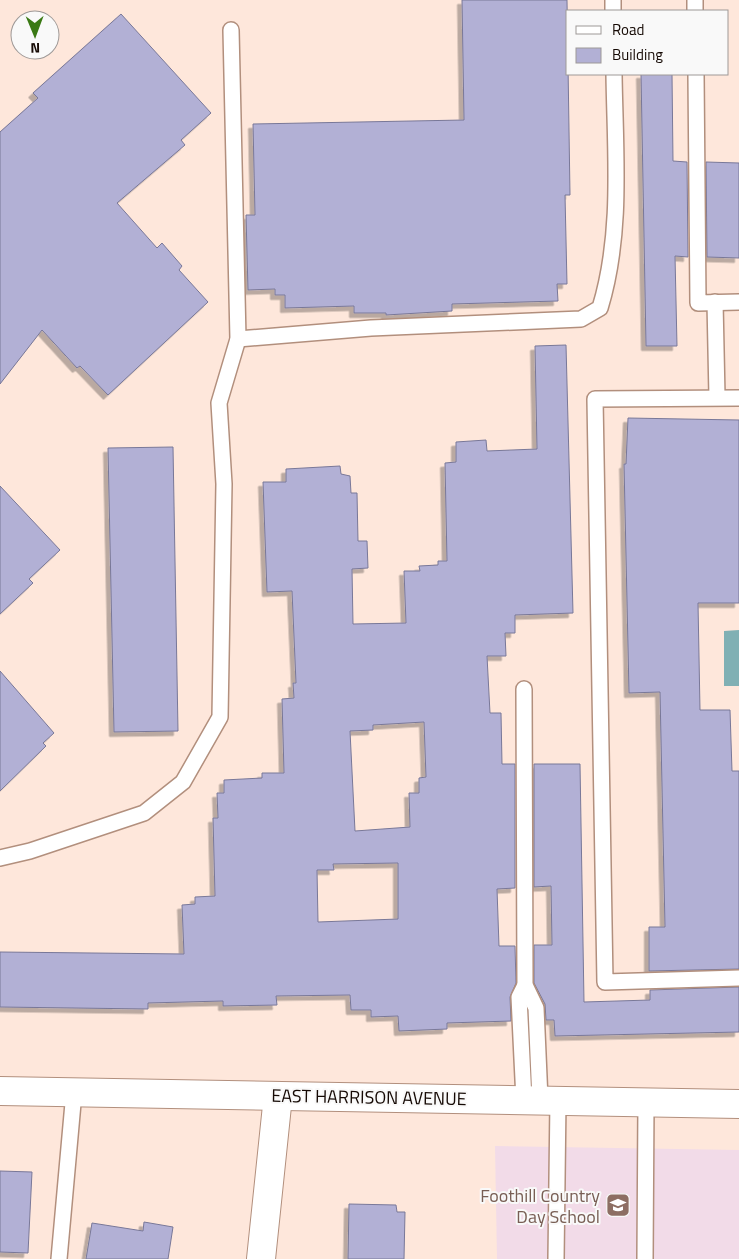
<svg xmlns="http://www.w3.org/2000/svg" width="739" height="1259" font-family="'Titillium Web',sans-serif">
	<defs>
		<filter id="shadow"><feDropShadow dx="-4.5" dy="4.5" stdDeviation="0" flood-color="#0004"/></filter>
	</defs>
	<rect width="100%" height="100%" fill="#fee7db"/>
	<path fill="#f2dbe8" d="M495,1146L739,1150V1259H497Z"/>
	<path fill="#80b0b4" d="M739,630V686H724V631Z"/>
	<g fill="#b2b0d5" stroke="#797898" fill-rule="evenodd" filter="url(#shadow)">
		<path d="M462,0H567L570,195H565L567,284H557L558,301L452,304V311L386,315V313H354V306L285,308V295H275V289L248,290L246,215H255L253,124L464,120Z"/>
		<path d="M121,14L211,113L181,140L185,145L117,203L157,248L162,243L182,266L179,270L208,302L108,395L80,366L77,368L42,330L0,384V132L38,98L33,93Z"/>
		<path d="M641,74H672L673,161L687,162L688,257L675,256L677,346H646Z"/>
		<path d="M706,162L739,163V258L707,257Z"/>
		<path d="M566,345L573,613L515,615V633H505L506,656H487L490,713H501L502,764H515V888L497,889L499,946H515L516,983L510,997L511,1021L447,1023V1029L399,1031L398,1016L371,1017V1010H351L350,995L276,996L277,1005L223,1006V1001L148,1003V1009L0,1007V952L184,954L182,905L195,904V897L215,896L213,818H218L217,793H224V780L262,778V773H284L282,699L294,698L293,683H296L292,591L267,592L263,482H286V469L340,466L341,474L350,476L351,493H357L358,541H367L368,568L352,569L353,624L406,623L404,571H420L419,566L438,565V561H447L445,463L456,462V442L486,440L487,451L537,449L535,346ZM424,722L426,777L419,778V793H409L410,827L355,831L350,731L373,730V725ZM398,863V919L318,922L317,870H334L333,864Z"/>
		<path d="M628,418L739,420V603H698L700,710H730L732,771H739V969L649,971V927H665L660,692L629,693L624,464H626Z"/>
		<path d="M173,447L178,731L114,732L108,448Z"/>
		<path d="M0,486L60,550L29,579L33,583L0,614Z"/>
		<path d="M0,671L54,733L43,743L46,746L0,791Z"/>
		<path d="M534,764H580L584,1002L650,1000V990L739,987V1032L555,1036L554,1020H546L545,1004L534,983V945H552L551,886L534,887Z"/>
		<path d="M0,1171L32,1172L28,1253L0,1252Z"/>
		<path d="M349,1204L396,1205L397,1212H405L404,1259H348Z"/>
		<path d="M144,1222L173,1227L168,1259H86L92,1223L143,1231Z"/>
	</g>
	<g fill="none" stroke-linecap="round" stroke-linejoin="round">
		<g stroke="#b28f7d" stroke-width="18">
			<g id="service">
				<path d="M613,0V11"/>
				<path d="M695,0V11"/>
				<path d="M696,74L698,303L739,302"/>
				<path d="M715,302L717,397"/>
				<path d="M238,339L371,328L581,319L600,308C623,233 615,151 614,74"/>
				<path d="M739,398L595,399L605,982L739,978"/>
				<path d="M524,689L525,985L536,1008L540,1100"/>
				<path d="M0,858L30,851L144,813L183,782L220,717L224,484L219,403L238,339L231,30"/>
				<path d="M524,1100L519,997L525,985"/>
				<path d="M59,1259L74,1092"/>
				<path d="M556,1259L558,1100"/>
				<path d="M645,1259L646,1102"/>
			</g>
		</g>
		<g stroke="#b28f7d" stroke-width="30">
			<path id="minor" d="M261,1259L278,1096"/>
		</g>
		<g stroke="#b28f7d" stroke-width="30">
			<path id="tertiary" d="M0,1091L739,1104"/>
		</g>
		<use href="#service" stroke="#fff" stroke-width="15"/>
		<use href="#minor" stroke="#fff" stroke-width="28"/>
		<use href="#tertiary" stroke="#fff" stroke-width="28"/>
	</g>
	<defs>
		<g id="school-square" transform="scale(1.25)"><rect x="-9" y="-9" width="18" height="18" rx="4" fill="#8d6e63" stroke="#f9f9f9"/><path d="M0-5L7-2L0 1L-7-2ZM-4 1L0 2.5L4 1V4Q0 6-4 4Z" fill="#fff"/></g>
	</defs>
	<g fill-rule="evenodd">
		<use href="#school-square" x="618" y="1205"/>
	</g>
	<g text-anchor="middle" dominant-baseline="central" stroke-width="4" stroke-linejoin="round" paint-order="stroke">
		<g font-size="18" fill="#150904" stroke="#f9f9f9">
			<text transform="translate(369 1097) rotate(1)">EAST HARRISON AVENUE</text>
		</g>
		<g font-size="18" fill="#785e54" stroke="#f9f9f9" text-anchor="end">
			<text x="600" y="1195">Foothill Country<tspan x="600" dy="21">Day School</tspan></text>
		</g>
	</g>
	<rect x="566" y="10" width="162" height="65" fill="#f9f9f9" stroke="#9e9997"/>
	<rect x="576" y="26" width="25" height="8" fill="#ffffff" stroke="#9e9997"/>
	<text x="612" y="35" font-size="15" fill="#150904">Road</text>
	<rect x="576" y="48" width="25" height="15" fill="#b2b0d5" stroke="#9e9997"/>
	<text x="612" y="60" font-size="15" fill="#150904">Building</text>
	<g transform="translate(35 35) rotate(179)"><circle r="24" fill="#f9f9f9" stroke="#9e9997"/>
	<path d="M0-4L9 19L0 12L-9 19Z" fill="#3a7914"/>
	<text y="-8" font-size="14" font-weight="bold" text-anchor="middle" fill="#150904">N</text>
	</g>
</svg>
